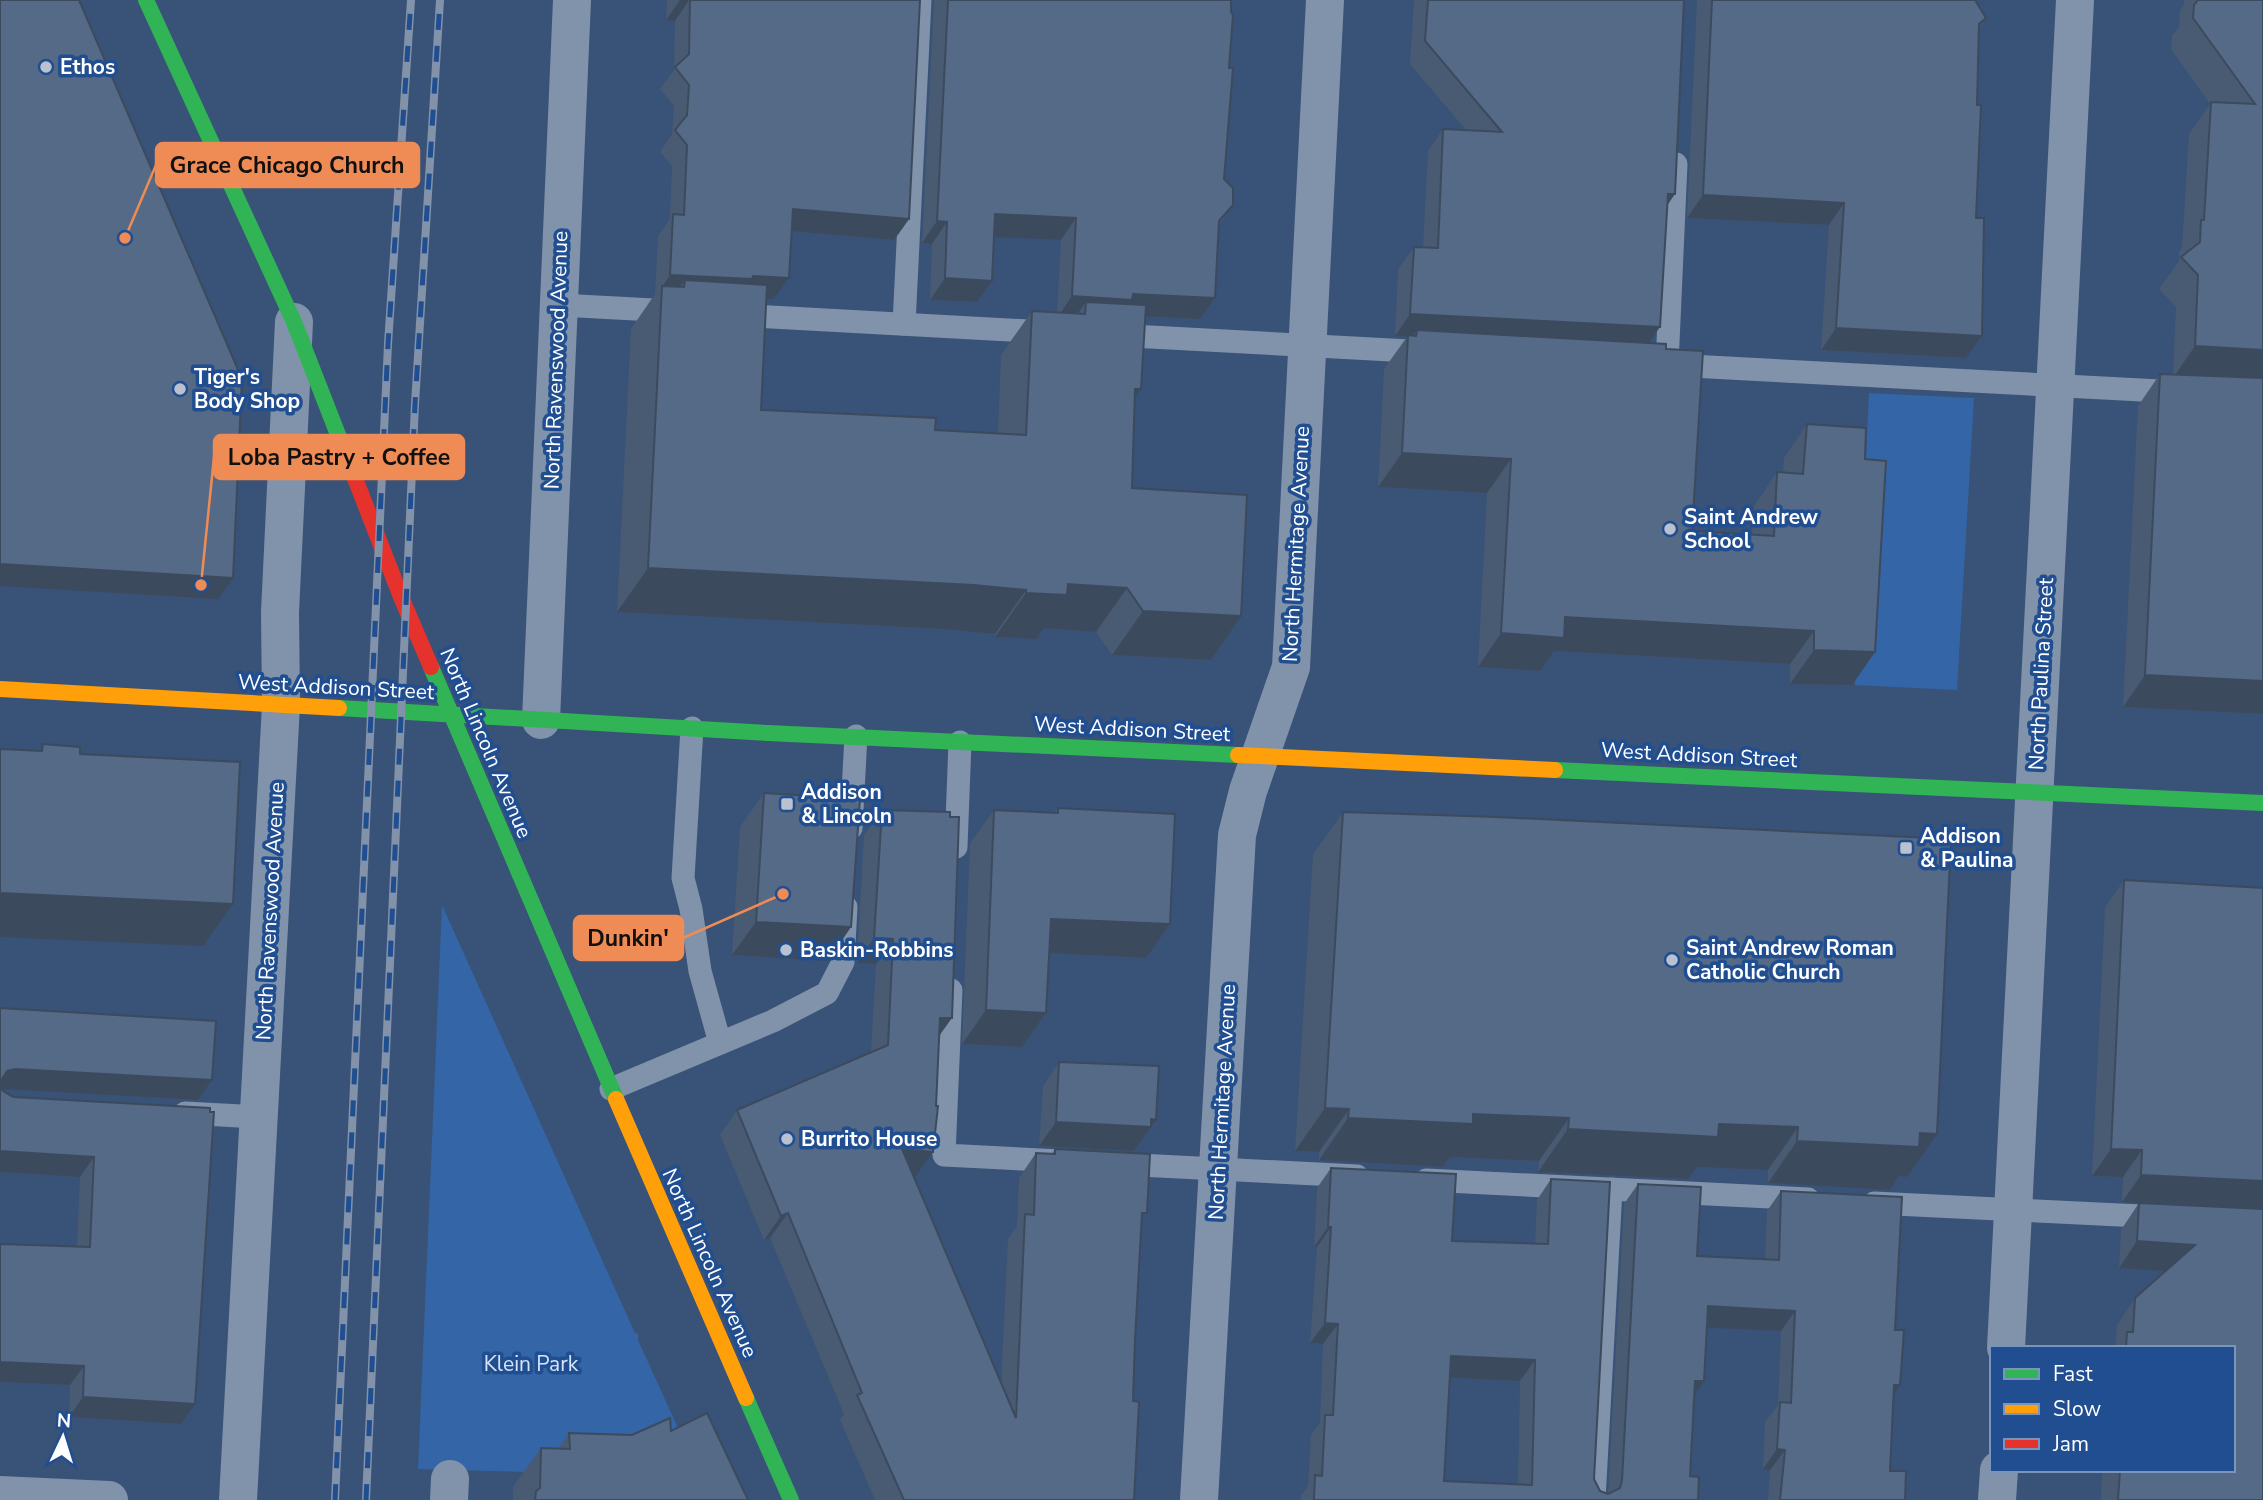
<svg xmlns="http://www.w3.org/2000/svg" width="2263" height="1500" font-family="'Nunito Sans',sans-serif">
	<rect width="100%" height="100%" fill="#395277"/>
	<g fill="#3465a6">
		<path d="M1869,393L1974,398L1957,690L1855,685Z"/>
		<path d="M442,905L635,1333L638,1334V1340L683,1439L605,1474L418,1469Z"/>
	</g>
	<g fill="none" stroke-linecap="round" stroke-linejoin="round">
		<g stroke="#8193aa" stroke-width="23">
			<path d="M559,305L673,311"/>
			<path d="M735,315L1047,332"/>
			<path d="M904,324L920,0"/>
			<path d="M1113,335L1428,352"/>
			<path d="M1667,365L1676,164"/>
			<path d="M1672,365L2179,392"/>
			<path d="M692,728L683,878L691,909L700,971L720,1043"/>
			<path d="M851,828L856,736"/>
			<path d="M956,847L960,742"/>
			<path d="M951,990L944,1155L1060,1161"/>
			<path d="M611,1089L773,1021L827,993L843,962L846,907"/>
			<path d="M185,1113L258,1117"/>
			<path d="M1119,1164L1357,1176"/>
			<path d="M1426,1180L1808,1199"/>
			<path d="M1874,1203L2161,1217"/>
			<path d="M1594,1500L1611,1189"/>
		</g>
		<g stroke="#8193aa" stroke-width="38">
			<path d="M541,720L572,0"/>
			<path d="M2006,1348L2075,0"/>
			<path d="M0,1495L109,1500"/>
			<path d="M238,1500L281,705L280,612L294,322"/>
			<path d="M449,1500L450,1479"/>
			<path d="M1199,1500L1237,835L1248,791L1291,667L1325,0"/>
			<path d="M1997,1500L1999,1470"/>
		</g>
		<g stroke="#30b455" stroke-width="16">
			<path d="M146,0L294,322L351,468"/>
			<path d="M431,667L616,1099"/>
			<path d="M339,708L768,733L1238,755"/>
			<path d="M1555,770L2263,803"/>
			<path d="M746,1398L791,1500"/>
		</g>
		<g stroke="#ff9f0a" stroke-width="16">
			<path d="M0,689L339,708"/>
			<path d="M1238,755L1555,770"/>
			<path d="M616,1099L746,1398"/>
		</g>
		<path stroke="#e5322d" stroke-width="16" d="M351,468L401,597L431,667"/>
		<g stroke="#8192a9" stroke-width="8">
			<g id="rail">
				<path d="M335,1500L388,344L411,0"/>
				<path d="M366,1500L415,404L440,0"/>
			</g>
		</g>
		<use href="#rail" stroke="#204e90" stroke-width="5" stroke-dasharray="16" stroke-linecap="butt"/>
	</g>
	<g fill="#495b73" fill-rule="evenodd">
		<path d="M667,0H920L909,219L894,240L791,231L789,278L774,299H766L761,410L935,430L998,433L1001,355L1032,311L1057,313L1061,240L994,236L977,302L930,300L932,244L922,243L934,0H1231L1229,68L1224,179L1233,205L1219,225L1215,298L1200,319L1145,317L1135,398L1132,488L1211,660L1112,655L1096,632L1044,628L1037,639L995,637V634L942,629L617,612L631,329L655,294L658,236L670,219L672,166L660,152L672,134L674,106L660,89L674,70L675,21L666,20Z"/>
		<path d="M1414,0H1684L1667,205L1649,343L1666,349L1692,531L1752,535L1754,506L1777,472L1783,473L1784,458L1807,424L1865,459L1875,652L1852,685L1790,684V664L1554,651L1540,671L1478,667L1487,493L1378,487L1384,369L1407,337L1395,336L1398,269L1414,247H1423L1428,151L1443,129L1466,130L1410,64Z"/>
		<path d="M1697,0H1975L1986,18L1979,28L1976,218L1982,336L1966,358L1821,350L1829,225L1687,218Z"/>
		<path d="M2184,0H2263V714L2123,707L2138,406L2160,374L2173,375L2176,307L2159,289L2179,261V252L2182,248L2189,134L2210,104L2171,49L2172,36L2179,27L2180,10L2184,4Z"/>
		<path d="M764,793L828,961L732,955L740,827Z"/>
		<path d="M1058,808L1146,958L1049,953L1046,1013L1022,1047L962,1044L970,843L994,810L1054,813Z"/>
		<path d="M882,810L939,1036L915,1177L913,1176L1001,1383L1008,1239L1017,1226L1019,1178L1036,1153L1052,1154L1055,1149L1142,1220L1135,1339L1133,1401L1134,1500H875L840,1420L844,1414L770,1238L764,1240L720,1135L737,1110L871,1052L876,964L857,963L864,835Z"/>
		<path d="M1343,812L1907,1177L1899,1176L1890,1190L1768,1183V1170L1697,1167L1688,1179L1538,1172L1539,1161L1450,1157L1443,1167L1319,1160V1152L1295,1151L1313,854Z"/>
		<path d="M2124,880L2263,1209L2122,1202L2123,1177L2092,1176L2105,907Z"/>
		<path d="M0,1008L212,1080L198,1100L2,1089L13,1097L210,1108L181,1424L69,1417L70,1385L0,1382V1244L77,1246L80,1177L0,1172Z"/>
		<path d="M1059,1062L1156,1120L1134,1151L1039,1146L1043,1086Z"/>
		<path d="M1331,1168L1452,1241L1535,1244L1537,1200L1551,1179L1594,1479L1600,1491L1608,1494L1624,1204L1638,1184L1697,1256L1765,1259L1767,1211L1781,1191L1895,1330L1890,1471L1905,1500H1768L1770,1470L1763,1469L1765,1422L1778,1405L1781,1331L1707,1327L1694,1395L1690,1476L1698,1500H1301V1496L1308,1486L1311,1435L1320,1423L1323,1344L1310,1343L1317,1247H1314L1317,1188ZM1450,1377L1520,1381L1518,1485L1444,1481Z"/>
		<path d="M2139,1203L2263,1209V1500H2101L2102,1470H2233V1348H2115L2117,1325L2135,1298L2166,1271L2119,1268L2121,1230Z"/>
		<path d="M671,1431L748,1500H513V1487L541,1448L558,1449L569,1433L632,1435Z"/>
	</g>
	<g fill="#3c4a5e">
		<path d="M680,0H689L675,21L666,20Z"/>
		<path d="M1668,194H1675L1660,216Z"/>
		<path d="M1703,195L1844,203L1829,225L1687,218Z"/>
		<path d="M793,209L909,219L894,240L778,230Z"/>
		<path d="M995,214L1076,218L1061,240L979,236Z"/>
		<path d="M937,221L947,222L932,244L922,243Z"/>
		<path d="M670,275L753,276L789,278L774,299L740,298L684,287L685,280L673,297L662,287Z"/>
		<path d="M945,278L992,281L977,302L930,300Z"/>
		<path d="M1133,294L1215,298L1200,319L1085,314L1086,302L1074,319L1057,318L1072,296Z"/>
		<path d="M1410,314L1660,327L1644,350L1416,336L1417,330L1412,337L1395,336Z"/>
		<path d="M1836,328L1982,336L1966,358L1821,350Z"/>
		<path d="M2195,346L2263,350V383L2173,378Z"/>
		<path d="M1135,389H1141L1111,433Z"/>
		<path d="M1402,453L1511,459L1487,493L1378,487Z"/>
		<path d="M0,564L233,578L218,599L0,586Z"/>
		<path d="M648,568L973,585L1026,590L995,634L942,629L617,612Z"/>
		<path d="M1068,584L1127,588L1096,632L1044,628L1037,639L995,637L1026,593Z"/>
		<path d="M1143,611L1241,616L1211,660L1112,655Z"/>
		<path d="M1565,617L1814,631L1790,664L1554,651L1540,671L1478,667L1501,633Z"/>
		<path d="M1814,650L1875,652L1852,685L1790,684Z"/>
		<path d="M2145,675L2263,681V714L2123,707Z"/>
		<path d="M0,893L233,904L203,946L0,937Z"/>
		<path d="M1051,919L1170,924L1146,958L1027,952Z"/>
		<path d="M756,922L851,927L828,961L732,955Z"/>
		<path d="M874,938L893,939L876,964L857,963Z"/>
		<path d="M986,1010L1046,1013L1022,1047L962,1044Z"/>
		<path d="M940,1018H952L934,1043Z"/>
		<path d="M15,1069L212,1080L198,1100L0,1089V1081L7,1071Z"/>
		<path d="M1325,1108L1349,1109L1319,1152L1295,1151Z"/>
		<path d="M1473,1114L1569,1118L1539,1161L1450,1157L1443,1167L1319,1160L1348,1118Z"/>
		<path d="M1156,1120L1134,1151L1039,1146L1056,1122Z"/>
		<path d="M1719,1124L1798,1127L1768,1170L1697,1167L1688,1179L1538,1172L1568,1129Z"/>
		<path d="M1920,1133L1937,1134L1907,1177L1899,1176L1890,1190L1768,1183L1797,1141Z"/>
		<path d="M902,1149L933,1152L915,1177L884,1174Z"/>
		<path d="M2111,1149L2142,1150L2123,1177L2092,1176Z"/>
		<path d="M0,1151L94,1157L80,1177L0,1172Z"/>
		<path d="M2141,1175L2263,1181V1209L2122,1202Z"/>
		<path d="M788,1213L770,1238L764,1240L781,1216Z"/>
		<path d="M1328,1227H1331L1317,1247H1314Z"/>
		<path d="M2137,1241L2195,1245L2176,1272L2119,1268Z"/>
		<path d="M1708,1306L1795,1311L1781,1331L1694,1327Z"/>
		<path d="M1325,1323L1338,1324L1323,1344L1310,1343Z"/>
		<path d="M1451,1356L1535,1360L1520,1381L1437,1377Z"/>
		<path d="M0,1362L84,1366L70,1385L0,1382Z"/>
		<path d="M1695,1381H1704L1690,1401Z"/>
		<path d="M1894,1385H1900L1886,1405Z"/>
		<path d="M83,1397L195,1404L181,1424L69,1417Z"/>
		<path d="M1777,1449L1785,1450L1770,1470L1763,1469Z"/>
	</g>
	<g fill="#556a86" stroke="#3c4a5e" stroke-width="2" fill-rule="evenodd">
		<path d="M0,0H79L242,379L233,578L0,564Z"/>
		<path d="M690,0H920L909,219L793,209L789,278L753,276L752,279L670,275L673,214L684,215L687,145L675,130L687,115L689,85L675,67L689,54Z"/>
		<path d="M948,0H1231V12L1233,15L1229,68H1233L1224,179L1233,188V205L1219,221L1215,298L1133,294L1132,300L1072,296L1076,218L995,214L992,281L945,278L947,222L937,221Z"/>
		<path d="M1428,0H1684L1675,194H1668L1660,327L1410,314L1414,247L1438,248L1443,129L1502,132L1425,41Z"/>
		<path d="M1712,0H1975L1986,18L1979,24L1977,105H1981L1976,218H1984L1982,336L1836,328L1844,203L1703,195Z"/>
		<path d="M2198,0H2263V350L2195,346L2198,275L2181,257L2200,242L2201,220H2204L2211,102L2255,104L2193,18L2194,5Z"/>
		<path d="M685,280L767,285L761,410L936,418L935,430L1026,435L1032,311L1085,314L1086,302L1146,305L1141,389H1135L1132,488L1247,495L1241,616L1143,611L1127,588L1068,584L1067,595L1026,593V590L973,585L648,568L662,286L684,287Z"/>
		<path d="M1417,330L1666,344V349L1703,351L1692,531L1774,536L1777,472L1803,474L1807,424L1866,428L1865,459L1886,461L1875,652L1814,650V631L1565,617L1564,638L1501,633L1511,459L1402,453L1408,335L1416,336Z"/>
		<path d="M2160,374L2263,378V681L2145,675Z"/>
		<path d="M43,744L80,747V754L240,762L233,904L0,893V749L42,751Z"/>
		<path d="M764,793L860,799L851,927L756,922Z"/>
		<path d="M1058,808L1175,814L1170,924L1051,919L1046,1013L986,1010L994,810L1058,813Z"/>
		<path d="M882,810L950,812V817H959L952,1018H940L936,1106H938L933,1152L902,1149L1016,1418L1025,1214L1034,1215L1036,1153L1055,1154V1149L1150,1154L1147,1213H1142L1135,1339L1133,1401L1139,1402L1134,1500H904L857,1395L862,1393L788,1213L781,1216L737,1110L888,1045L893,939L874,938Z"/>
		<path d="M1343,812L1496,817L1951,839L1937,1134L1920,1133L1919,1147L1797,1141L1798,1127L1719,1124L1718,1137L1568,1129L1569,1118L1473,1114V1124L1348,1118L1349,1109L1325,1108Z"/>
		<path d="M2124,880L2263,888V1181L2141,1175L2142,1150L2111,1149Z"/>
		<path d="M0,1008L216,1021L212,1080L15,1069L7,1071L0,1082L2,1090L13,1097L210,1108V1112H214L195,1404L83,1397L84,1366L0,1362V1244L90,1247L94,1157L0,1151Z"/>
		<path d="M1059,1062L1159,1066L1156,1120L1151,1119V1127L1056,1122Z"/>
		<path d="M1331,1168L1456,1174L1452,1241L1548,1244L1551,1179L1610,1182L1594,1479L1600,1491L1608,1494L1620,1488L1622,1480L1638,1184L1701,1187L1697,1256L1779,1260L1781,1191L1902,1197L1895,1330H1904L1900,1385H1894L1890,1471H1906L1905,1500H1780L1785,1450L1777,1449L1780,1402L1791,1403L1795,1311L1708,1306L1704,1381H1695L1690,1476L1699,1477L1698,1500H1314L1315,1475L1322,1476L1325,1415H1333L1338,1324L1325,1323L1331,1227H1328ZM1451,1356L1535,1360L1532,1485L1444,1481Z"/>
		<path d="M2139,1203L2263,1209V1500H2118L2120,1470H2233V1348H2126L2127,1332H2133L2135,1298L2195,1245L2137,1241Z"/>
		<path d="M707,1413L748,1500H535L536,1491L540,1488L541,1448L570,1449L569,1433L632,1435L670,1418L671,1431Z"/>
	</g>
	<g fill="#bac2cf" stroke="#204e90" stroke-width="2.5">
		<circle cx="46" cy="67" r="7"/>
		<circle cx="180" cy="389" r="7"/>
		<circle cx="1670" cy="529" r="7"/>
		<rect x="780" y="797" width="14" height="14" rx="3.5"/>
		<rect x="1899" y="841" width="14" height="14" rx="3.5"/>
		<circle cx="786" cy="950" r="7"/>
		<circle cx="1672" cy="960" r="7"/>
		<circle cx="787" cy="1139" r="7"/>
	</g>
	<g text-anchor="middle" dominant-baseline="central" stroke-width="7" stroke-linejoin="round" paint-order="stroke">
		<g font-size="21" font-weight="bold" fill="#fff" stroke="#204e90" text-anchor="start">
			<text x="60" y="67">Ethos</text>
			<text x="194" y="377">Tiger's<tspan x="194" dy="24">Body Shop</tspan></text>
			<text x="1684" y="517">Saint Andrew<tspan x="1684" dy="24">School</tspan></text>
			<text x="801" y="792">Addison<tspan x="801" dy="24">&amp; Lincoln</tspan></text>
			<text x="1920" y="836">Addison<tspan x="1920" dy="24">&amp; Paulina</tspan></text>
			<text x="1686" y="948">Saint Andrew Roman<tspan x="1686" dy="24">Catholic Church</tspan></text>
			<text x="800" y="950">Baskin-Robbins</text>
			<text x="801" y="1139">Burrito House</text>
		</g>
		<g font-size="21" fill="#fff" stroke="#204e90">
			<text transform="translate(556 360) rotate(-88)">North Ravenswood Avenue</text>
			<text transform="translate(1296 544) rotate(-87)">North Hermitage Avenue</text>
			<text transform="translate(2041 674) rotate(-87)">North Paulina Street</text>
			<text transform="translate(336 687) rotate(3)">West Addison Street</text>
			<text transform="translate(1132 729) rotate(3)">West Addison Street</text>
			<text transform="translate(486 743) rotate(67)">North Lincoln Avenue</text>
			<text transform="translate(1699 755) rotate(3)">West Addison Street</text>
			<text transform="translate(270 911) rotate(-87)">North Ravenswood Avenue</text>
			<text transform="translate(1222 1102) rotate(-87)">North Hermitage Avenue</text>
			<text transform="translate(710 1263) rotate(66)">North Lincoln Avenue</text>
		</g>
		<g font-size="21" fill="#d5e5f9" stroke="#204e90">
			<text x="531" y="1364">Klein Park</text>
		</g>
	</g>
	<path fill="none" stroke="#ef8b55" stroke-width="2.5" d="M125 238L156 165M201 585L214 457M783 894L683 938"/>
	<g fill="#ef8b55" stroke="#204e90" stroke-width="2.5">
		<circle cx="125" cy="238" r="7"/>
		<circle cx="201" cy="585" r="7"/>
		<circle cx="783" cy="894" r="7"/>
	</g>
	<g fill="#ef8b55" stroke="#ef8b55" stroke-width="2.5">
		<rect x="156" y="143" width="263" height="44" rx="7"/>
		<rect x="214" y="435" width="250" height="44" rx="7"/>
		<rect x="574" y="916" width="109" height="44" rx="7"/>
	</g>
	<g font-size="23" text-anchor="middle" font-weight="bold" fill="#111">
		<text x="287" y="173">Grace Chicago Church</text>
		<text x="339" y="465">Loba Pastry + Coffee</text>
		<text x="628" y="946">Dunkin'</text>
	</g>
	<rect x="1990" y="1346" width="245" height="126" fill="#204e90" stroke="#7995bc" stroke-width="2"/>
	<rect x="2004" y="1369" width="35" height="10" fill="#30b455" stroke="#7995bc" stroke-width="2"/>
	<text x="2053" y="1381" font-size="21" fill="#ffffff">Fast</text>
	<rect x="2004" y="1404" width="35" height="10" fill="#ff9f0a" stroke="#7995bc" stroke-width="2"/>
	<text x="2053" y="1416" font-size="21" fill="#ffffff">Slow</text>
	<rect x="2004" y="1439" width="35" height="10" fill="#e5322d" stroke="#7995bc" stroke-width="2"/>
	<text x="2053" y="1451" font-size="21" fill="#ffffff">Jam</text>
	<g transform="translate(63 1437) rotate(4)" stroke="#204e90" stroke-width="5" paint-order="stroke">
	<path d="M0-5L12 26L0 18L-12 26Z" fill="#ffffff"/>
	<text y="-10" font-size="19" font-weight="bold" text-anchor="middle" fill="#ffffff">N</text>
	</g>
</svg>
